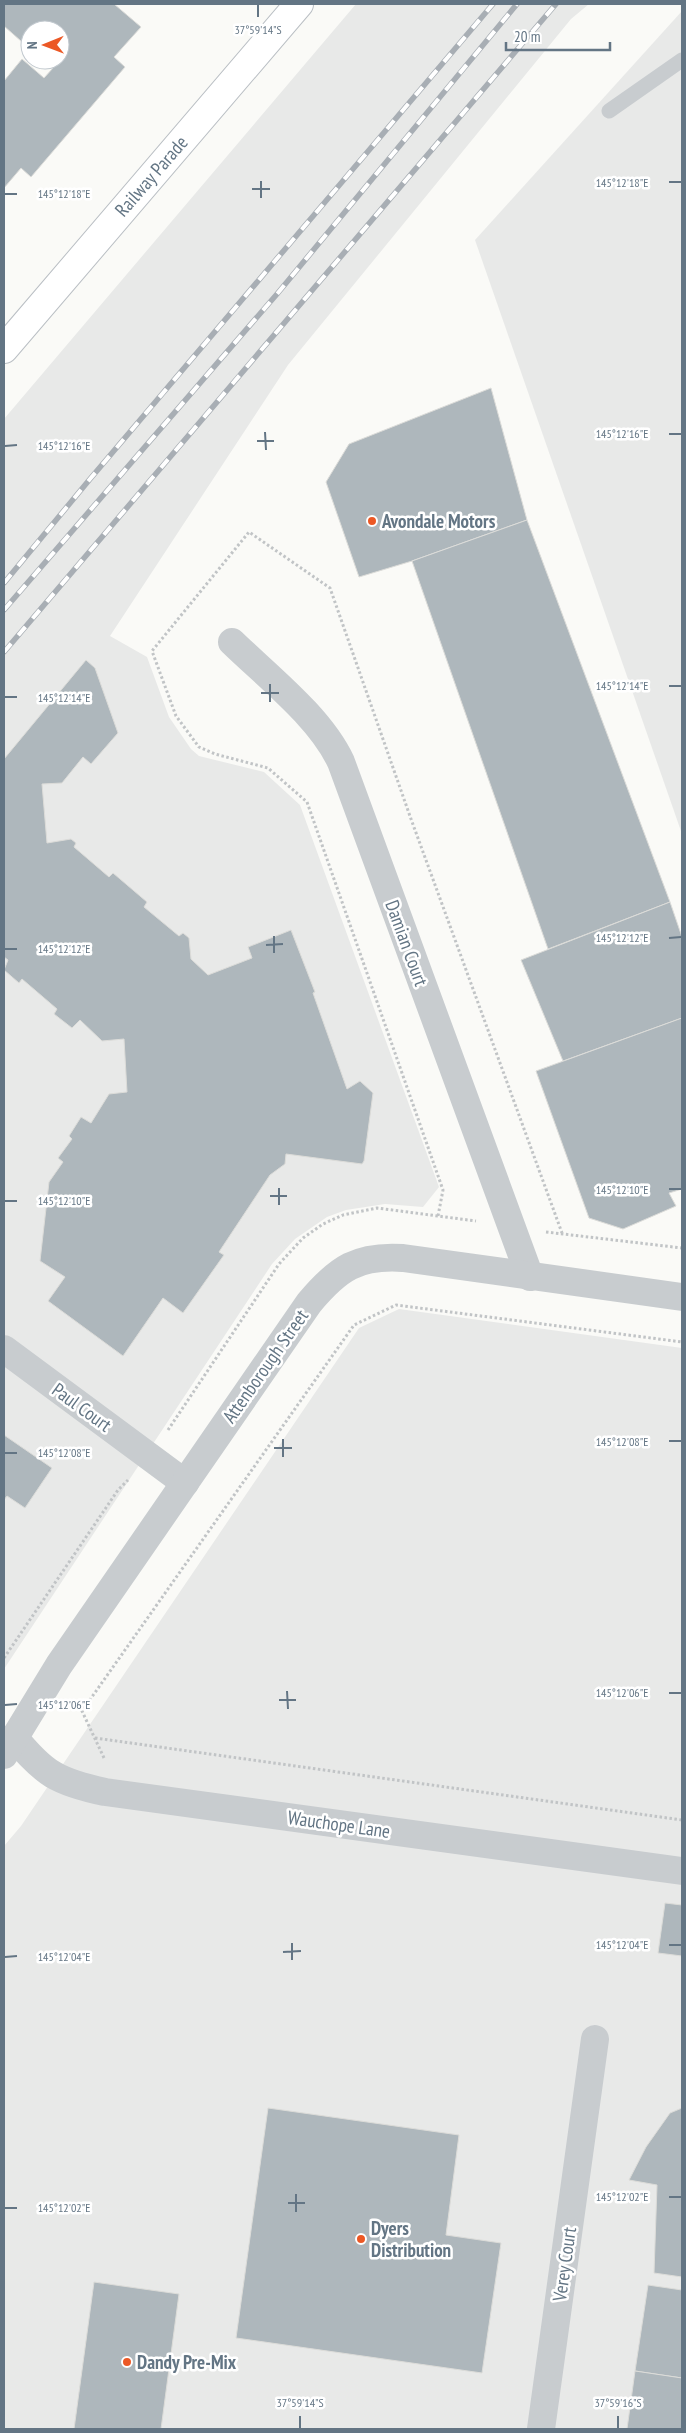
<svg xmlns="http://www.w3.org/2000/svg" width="686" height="2433" font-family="'PT Sans Narrow',sans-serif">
	<rect width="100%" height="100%" fill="#fafaf7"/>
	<g fill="#e8e9e8">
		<path d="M356,4H589L571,19L288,365L110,636L147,657L169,717L191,749L199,756L264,772L300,805L439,1187L423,1207L385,1204L346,1210L327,1217L295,1239L272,1264L4,1669V419Z"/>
		<path d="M682,11V834L475,240Z"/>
		<path d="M399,1309L682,1348V2429H4V1846L21,1826L359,1328Z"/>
	</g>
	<g fill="#aeb7bc" stroke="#dcdcd9">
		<path d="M4,4H114L141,27L114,57L125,67L31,177L21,168L4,188V81L22,59L44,78L53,68L43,60H60V30H30V49L4,26Z"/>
		<path d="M491,388L527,520L412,561L359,577L326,482L349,444Z"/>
		<path d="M527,520L670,902L548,949L412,561Z"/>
		<path d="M86,660L95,668L118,733L91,764L83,757L62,783L42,784L47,843L71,839L76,843L74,847L109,877L113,873L147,902L144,907L179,936L183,933L189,938L191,959L208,975L252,958L248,947L291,930L315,992L313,993L347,1089L360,1081L373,1093L364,1161L362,1164L286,1154L285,1164L270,1175L219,1252L224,1255L183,1313L163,1298L123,1356L48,1301L65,1277L40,1261L49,1182L63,1162L58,1158L72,1139L69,1136L81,1117L91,1123L109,1094L127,1092L124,1039L102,1041L80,1020L72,1028L54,1014L57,1009L22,979L19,983L4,970L8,960L4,957V759Z"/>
		<path d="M670,902L682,937V1018L563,1061L521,960Z"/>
		<path d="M682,1018V1189L669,1193L676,1206L623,1229L589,1218L536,1071Z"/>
		<path d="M4,1435L52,1468L25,1508L7,1496L4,1500Z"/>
		<path d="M665,1903L682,1905V1956L658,1953Z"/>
		<path d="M268,2108L459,2135L446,2235L501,2243L482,2373L236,2338Z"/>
		<path d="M682,2108V2277L654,2273L657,2185L629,2180L646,2147L670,2113Z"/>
		<path d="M94,2282L179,2294L161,2429H74Z"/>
		<path d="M648,2285L682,2290V2378L635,2371Z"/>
		<path d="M635,2371L682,2378V2429H627Z"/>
	</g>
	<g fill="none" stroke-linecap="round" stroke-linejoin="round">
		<g stroke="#babfc4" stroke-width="30">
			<path id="secondary" d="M4,349L299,4"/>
		</g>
		<g stroke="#c1c4c6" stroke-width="3" stroke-dasharray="2.5 2.5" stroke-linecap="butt">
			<path d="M438,1216L443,1190L307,802L268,768L215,754L199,747L176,716L152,651L249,532L330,588L411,819L562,1233"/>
			<path d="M546,1232L682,1248"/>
			<path d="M168,1430L279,1264L303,1238L323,1224L343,1215L377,1208L476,1221"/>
			<path d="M4,1658L118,1490L128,1480"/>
			<path d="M95,1738L682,1820"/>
			<path d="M104,1758L82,1711L354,1325L396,1305L682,1342"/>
		</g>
		<path stroke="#c8cccf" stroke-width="15" d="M609,111L682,60"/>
		<g stroke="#c8cccf" stroke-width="28">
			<path d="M232,642C268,677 320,717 341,762L530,1277"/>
			<path d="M4,1349L185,1483"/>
			<path d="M14,1737C44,1774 58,1782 105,1792L682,1871"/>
			<path d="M4,1755L59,1665L309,1303C338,1268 358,1255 403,1258L682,1297"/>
			<path d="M541,2429L595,2039"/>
		</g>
		<use href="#secondary" stroke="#fff" stroke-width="28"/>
		<g stroke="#a8aeb4" stroke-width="5.5">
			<g id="rail">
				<path d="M4,583L90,479L493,4"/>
				<path d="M4,610L277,294L517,4"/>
				<path d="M4,652L556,4"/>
			</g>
		</g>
		<use href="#rail" stroke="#fff" stroke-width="4" stroke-dasharray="11" stroke-linecap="butt"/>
	</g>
	<path fill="none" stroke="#637584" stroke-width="2" d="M258,5V17M261,181V198M669,182H681M252,189H270M5,194H17M265,432L266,450M669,434H681M257,441H274M5,446L17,445M270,684V702M669,686H681M261,693H279M5,697H17M274,936V953M669,938L681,937M266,945L283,944M5,949H17M279,1188V1205M669,1189H681M270,1196H287M5,1201H17M283,1439V1457M669,1441H681M274,1448H292M5,1453H17M287,1691L288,1709M669,1693H681M279,1700H296M5,1705L17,1704M292,1943V1960M669,1945H681M283,1952L301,1951M5,1957L17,1956M296,2194V2212M669,2197H681M288,2203H305M5,2208H17M300,2416V2428M618,2416V2428"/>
	<g fill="#ec5825" stroke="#fff" stroke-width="2">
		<circle cx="372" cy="521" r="5"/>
		<circle cx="361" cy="2239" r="5"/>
		<circle cx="127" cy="2362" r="5"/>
	</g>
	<g text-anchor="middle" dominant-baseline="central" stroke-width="5" stroke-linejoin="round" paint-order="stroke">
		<g font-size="19" fill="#637584" stroke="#fff">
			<text transform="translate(151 176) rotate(-49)">Railway Parade</text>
			<text transform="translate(407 943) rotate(70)">Damian Court</text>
			<text transform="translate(265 1366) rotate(-55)">Attenborough Street</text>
			<text transform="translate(82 1407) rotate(36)">Paul Court</text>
			<text transform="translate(339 1824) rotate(8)">Wauchope Lane</text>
			<text transform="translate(564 2264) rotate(-82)">Verey Court</text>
		</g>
		<g font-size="19" font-weight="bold" fill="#637584" stroke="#fff" text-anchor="start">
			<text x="382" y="521">Avondale Motors</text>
			<text x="371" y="2228">Dyers<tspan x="371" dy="22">Distribution</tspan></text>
			<text x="137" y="2362">Dandy Pre-Mix</text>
		</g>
	</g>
	<g font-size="12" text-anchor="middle" fill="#637584" stroke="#fff" stroke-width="5" stroke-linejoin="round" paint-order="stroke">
		<text x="258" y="34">37°59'14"S</text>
		<text x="622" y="187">145°12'18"E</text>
		<text x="64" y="198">145°12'18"E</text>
		<text x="622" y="438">145°12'16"E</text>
		<text x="64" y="450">145°12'16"E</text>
		<text x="622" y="690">145°12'14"E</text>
		<text x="64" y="702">145°12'14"E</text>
		<text x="622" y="942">145°12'12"E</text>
		<text x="64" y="953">145°12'12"E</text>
		<text x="622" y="1194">145°12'10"E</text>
		<text x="64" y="1205">145°12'10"E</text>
		<text x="622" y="1446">145°12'08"E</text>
		<text x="64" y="1457">145°12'08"E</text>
		<text x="622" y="1697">145°12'06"E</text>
		<text x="64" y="1709">145°12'06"E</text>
		<text x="622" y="1949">145°12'04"E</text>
		<text x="64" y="1961">145°12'04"E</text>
		<text x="622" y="2201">145°12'02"E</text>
		<text x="64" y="2212">145°12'02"E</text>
		<text x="300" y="2407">37°59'14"S</text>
		<text x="618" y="2407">37°59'16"S</text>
	</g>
	<rect width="686" height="2433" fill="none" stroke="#637584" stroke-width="10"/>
	<g transform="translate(45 45) rotate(269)"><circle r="24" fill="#ffffff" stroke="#c1c8ce"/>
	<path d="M0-4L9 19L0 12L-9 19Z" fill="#ec5825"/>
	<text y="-8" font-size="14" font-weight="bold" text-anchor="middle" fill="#637584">N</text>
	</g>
	<path d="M506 42v8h104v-8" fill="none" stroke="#637584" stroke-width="2.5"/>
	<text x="514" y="42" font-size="15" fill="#637584" stroke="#ffffff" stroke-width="4" paint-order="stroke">20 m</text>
</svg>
